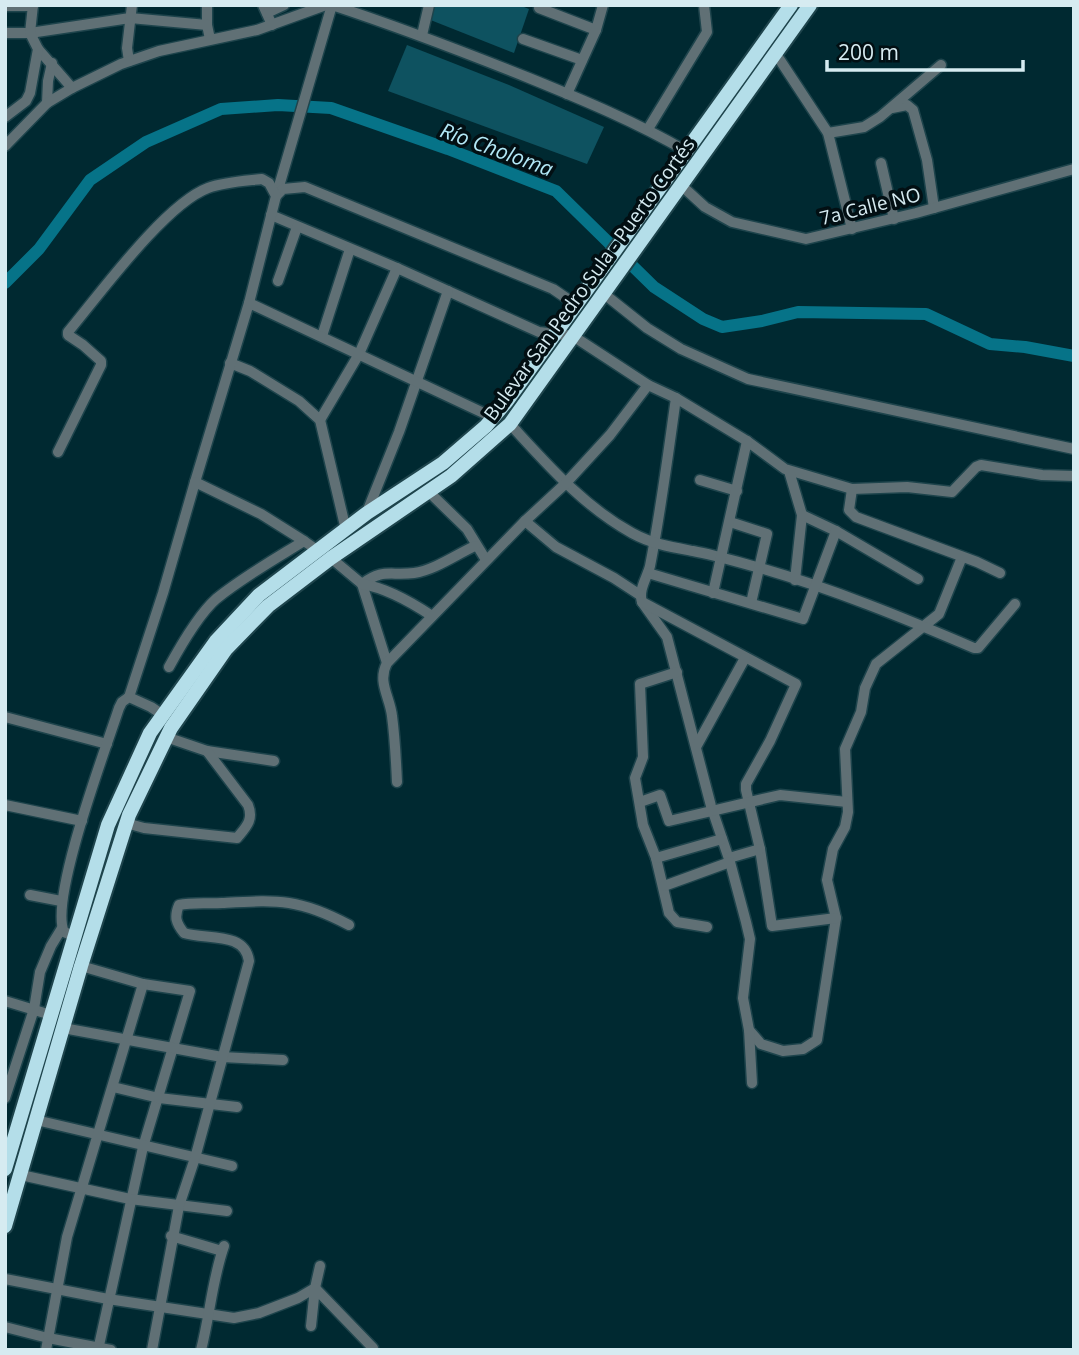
<svg xmlns="http://www.w3.org/2000/svg" width="1079" height="1355" font-family="'Open Sans',sans-serif">
	<rect width="100%" height="100%" fill="#002931"/>
	<g fill="#0e5260">
		<path d="M434,5H519L529,9L514,53L428,19Z"/>
		<path d="M407,45L509,85L604,127L587,164L388,91Z"/>
	</g>
	<g fill="none" stroke-linecap="round" stroke-linejoin="round">
		<path stroke="#067388" stroke-width="12" d="M5,283L39,249L90,180L146,142L221,109L278,105L331,108L448,149L556,191L654,287L703,319L722,327L762,321L798,312L926,314L990,344L1025,347L1074,356"/>
		<g stroke="#1e444c" stroke-width="13">
			<g id="minor">
				<path d="M207,5V25"/>
				<path d="M263,5L272,25"/>
				<path d="M332,5C399,27 464,52 529,78C583,100 636,122 686,151"/>
				<path d="M5,6H33"/>
				<path d="M539,8L596,30"/>
				<path d="M267,13L284,5"/>
				<path d="M5,33H30L130,18L207,25L210,39"/>
				<path d="M422,35L429,5"/>
				<path d="M523,39L582,60"/>
				<path d="M38,49L72,88"/>
				<path d="M776,54L828,133L852,229"/>
				<path d="M129,61L127,48L132,5"/>
				<path d="M567,94L596,30L603,5"/>
				<path d="M47,103L48,81L52,63"/>
				<path d="M892,108L907,105L913,110L927,160L934,208"/>
				<path d="M5,117L26,101L30,93L38,49L30,33L33,5"/>
				<path d="M648,129L707,32L704,5"/>
				<path d="M828,133L864,127L880,117L941,65"/>
				<path d="M5,146L47,103L72,88L121,64L159,51L257,30L326,5"/>
				<path d="M881,163L894,219"/>
				<path d="M682,186L705,207L732,222L806,239L916,213L1074,169"/>
				<path d="M277,193L332,5"/>
				<path d="M276,196L283,189L305,187L553,289L575,304"/>
				<path d="M271,215L397,268L539,332L573,336L648,385L676,398L747,441L785,469L852,489L907,487L952,492L976,467L981,465L1042,475L1074,476"/>
				<path d="M278,281L297,227"/>
				<path d="M603,293L647,328L681,349L748,379L1074,449"/>
				<path d="M322,336L350,249"/>
				<path d="M230,363L250,371L299,401L320,420L346,530"/>
				<path d="M676,398C668,454 661,510 650,566C647,578 638,590 642,602L667,637L711,806L730,862L746,922L750,939L743,998L749,1030L761,1044L783,1051L803,1049L817,1040L836,918L827,880L833,849L845,827L848,812L845,749L861,712L865,688L876,664L939,614L962,557"/>
				<path d="M320,420L359,354L397,268"/>
				<path d="M510,424C547,464 583,506 632,533C652,544 671,547 693,551C715,555 738,562 760,568C833,589 904,618 974,648H978L1015,604"/>
				<path d="M58,452L101,365V361L83,345L68,335V332C99,295 165,204 208,188C224,182 244,181 262,179L269,183L276,196L249,303"/>
				<path d="M789,471L802,515L795,580"/>
				<path d="M700,480L737,491"/>
				<path d="M852,489L849,510L856,517L977,562L1000,573"/>
				<path d="M429,492L467,529L486,560"/>
				<path d="M367,512L399,432L448,291"/>
				<path d="M802,515L836,531L918,579"/>
				<path d="M525,521L556,547L614,578L640,595"/>
				<path d="M730,522L767,534L751,603"/>
				<path d="M304,541L261,514L195,482L249,303L492,417"/>
				<path d="M331,558L362,584L387,663"/>
				<path d="M648,573L803,619L836,531"/>
				<path d="M362,584C383,568 390,576 414,573C435,570 457,554 475,546"/>
				<path d="M362,584C387,588 411,602 432,616"/>
				<path d="M713,593L747,441"/>
				<path d="M642,602L796,684L770,741L746,784V790L760,849L772,926L836,918"/>
				<path d="M169,667C181,645 198,615 216,599C243,577 275,559 304,541L317,550"/>
				<path d="M677,672L640,684L643,757L635,778L643,825L656,858L669,913L677,922L707,927"/>
				<path d="M129,697L163,593L195,482"/>
				<path d="M5,717L107,744"/>
				<path d="M166,737L207,751L274,761"/>
				<path d="M696,747L745,658"/>
				<path d="M397,782C396,760 395,738 392,716C390,697 377,682 387,663L525,521L565,484L610,435L648,385"/>
				<path d="M640,802L660,795L669,821L780,795L847,802"/>
				<path d="M5,805L82,821"/>
				<path d="M126,823L144,828L237,838C246,827 254,820 248,805L207,751"/>
				<path d="M656,858L722,839"/>
				<path d="M729,858L760,849"/>
				<path d="M664,886L730,862"/>
				<path d="M30,895L61,901"/>
				<path d="M74,936L64,932C49,899 106,748 119,708L122,702L129,697L151,707L163,715"/>
				<path d="M81,966L143,984L190,991L143,1147L98,1350"/>
				<path d="M5,1001L51,1015"/>
				<path d="M63,1028L222,1057L283,1060"/>
				<path d="M749,1030L752,1083"/>
				<path d="M113,1087L159,1098L237,1107"/>
				<path d="M5,1098L34,1009L40,972L51,946L62,928"/>
				<path d="M36,1120L232,1166"/>
				<path d="M21,1175L130,1199L227,1211"/>
				<path d="M171,1236L222,1251"/>
				<path d="M5,1279L108,1299L234,1318L259,1313L298,1298L315,1288L320,1266"/>
				<path d="M311,1326L315,1288L373,1348"/>
				<path d="M5,1327L48,1338L111,1350"/>
				<path d="M46,1350L67,1237L143,984"/>
				<path d="M152,1350L179,1206L195,1158L249,961C245,931 206,940 184,933C176,923 174,917 179,905C193,902 208,904 222,903C278,900 298,898 349,925"/>
				<path d="M201,1350C210,1315 212,1280 224,1246"/>
			</g>
		</g>
		<g stroke="#1e444c" stroke-width="18">
			<g id="highway">
				<path d="M5,1169L108,825L150,733L216,641L259,595L367,513L443,463L486,426L507,401L791,5"/>
				<path d="M5,1226L81,966L129,815L171,728L226,649L268,606L331,558L451,476L510,424L810,5"/>
			</g>
		</g>
		<use href="#minor" stroke="#607075" stroke-width="10"/>
		<use href="#highway" stroke="#b4dee9" stroke-width="14"/>
	</g>
	<g text-anchor="middle" dominant-baseline="central" stroke-width="7" stroke-linejoin="round" paint-order="stroke">
		<g font-size="19" fill="#d6ebf1" stroke="#020f13">
			<text transform="translate(870 206) rotate(-14)">7a Calle NO</text>
			<text transform="translate(589 279) rotate(-54)">Bulevar San Pedro Sula - Puerto Cortés</text>
		</g>
		<g font-size="21" font-style="italic" fill="#b3e8f6" stroke="#020f13">
			<text transform="translate(497 149) rotate(20)">Río Choloma</text>
		</g>
	</g>
	<rect width="1079" height="1355" fill="none" stroke="#d6ebf1" stroke-width="14"/>
	<path d="M827 60v10h196v-10" fill="none" stroke="#d6ebf1" stroke-width="3.5"/>
	<text x="838" y="60" font-size="21" fill="#d6ebf1" stroke="#020f13" stroke-width="5" paint-order="stroke">200 m</text>
</svg>
